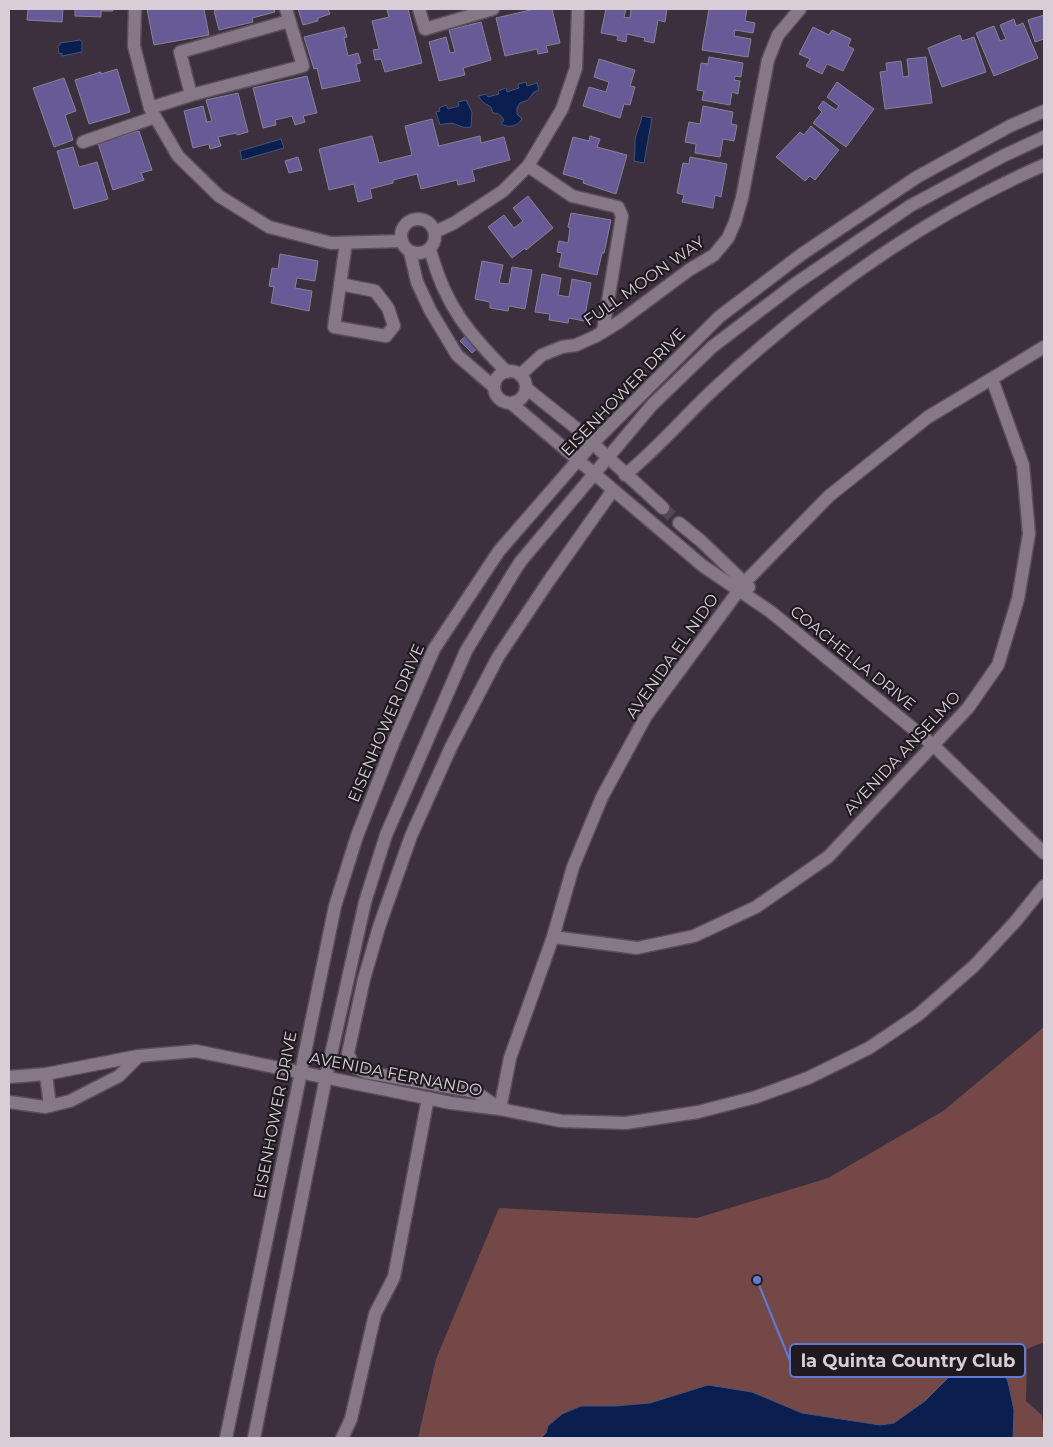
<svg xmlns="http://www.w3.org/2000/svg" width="1053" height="1447" font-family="Montserrat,sans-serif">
	<rect width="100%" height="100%" fill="#3c2f3e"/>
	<path fill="#744846" d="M1044,1027V1342L1027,1349L1026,1401L1042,1415L1044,1438H418L436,1359L499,1208L697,1218L828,1178L943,1111Z"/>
	<g fill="#0a1f50" stroke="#485478">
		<path d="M80,40L82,42V52L62,56V53L59,54L58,46L60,45V43Z"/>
		<path d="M526,82L527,86L537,83L539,90L534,92L528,100L520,103L517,108V114L522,119C517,127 508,128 501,124L504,120C501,115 499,113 493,113L491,107L484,103L478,96L486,94L488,97L499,94L498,91L506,88L507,92L519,88L518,84Z"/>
		<path d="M466,100L472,112L471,127C458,130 458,119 440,125L436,112L440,111L439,108L446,105L448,109L459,106L458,102Z"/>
		<path d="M642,116L652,118L644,163L634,161C635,152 635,149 635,140C635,136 641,123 642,116Z"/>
		<path d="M281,139L284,148L242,160L240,151Z"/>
		<path d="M986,1358L995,1362L1003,1370L1008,1382L1014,1410L1013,1438H541L546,1433L548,1426L562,1414L581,1406H615L650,1403L708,1385L752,1392L802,1413L880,1425L894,1423L925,1401L957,1369Z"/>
	</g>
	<g fill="#685a96" stroke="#858296">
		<path d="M28,9H63L62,22L27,20Z"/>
		<path d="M75,9H113V11H101V17L75,16Z"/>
		<path d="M147,9H204L209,35L154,45Z"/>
		<path d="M219,9H274L275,12L252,18L253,22L219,30L214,11Z"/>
		<path d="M298,9H328L330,14L318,18V21L303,25Z"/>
		<path d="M391,9H408L422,63L385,72L381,59L375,60L373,50L379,49L372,21L389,17L387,10Z"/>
		<path d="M535,9H552L560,43L546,46L548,52L538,54L537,49L505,56L496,18Z"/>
		<path d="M606,9H626L624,17L630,18L631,9H667L665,22L658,20L654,43L644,41L645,38L627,34L626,42L617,40L618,36L601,33Z"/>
		<path d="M709,9H747L745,21L755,23L753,33L735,30L734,36L751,39L748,57L702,50Z"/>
		<path d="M1044,15V39L1035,42L1028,20Z"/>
		<path d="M1014,19L1016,26L1023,23L1038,58L994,76L976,33L994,26L1000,41L1006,39L1000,25Z"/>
		<path d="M481,22L491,60L463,68L465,75L439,81L429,42L446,37L450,53L455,52L449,30Z"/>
		<path d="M344,27L347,37L344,38L348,56L358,53L361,63L356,64L360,81L322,89L317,68L314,69L304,37Z"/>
		<path d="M813,27L829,35L832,30L851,39L848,46L854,49L843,71L827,64L822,74L806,66L810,59L799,54Z"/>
		<path d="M960,35L962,41L974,37L986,72L942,87L928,48Z"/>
		<path d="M709,57L743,63L741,77L735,76L734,80L740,81L738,94L732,92L730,105L702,100L704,91L697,90L701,63L708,64Z"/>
		<path d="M926,57L932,103L885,109L880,72L887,71L886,63L901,61L903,77L909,76L907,59Z"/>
		<path d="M599,59L635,70L630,86L635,87L630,105L624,104L620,118L583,106L589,87L606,92L609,82L594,77Z"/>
		<path d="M117,69L130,112L89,124L75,80L101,72V74Z"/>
		<path d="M307,76L317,113L303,116L305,122L295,125L292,116L275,120L276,125L263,128L253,88Z"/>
		<path d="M64,78L76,111L65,115L73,140L54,147L33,88Z"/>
		<path d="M837,82L874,109L846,147L813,123L822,112L818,108L823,101L836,110L839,106L827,97Z"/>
		<path d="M238,93L248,132L237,135L236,133L218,137L221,146L210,149L209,144L193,148L184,111L203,106L207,122L212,121L206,100Z"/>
		<path d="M703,106L733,112L731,124L737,125L734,141L723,139L720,157L695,153L696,144L685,142L689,122L700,124Z"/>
		<path d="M432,119L439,146L480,136L481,143L504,137L510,160L472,170L475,181L458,185L457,180L421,189L417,174L393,180V183L370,189L372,198L358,202L354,184L329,190L319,149L372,136L379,163L412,155L405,126Z"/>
		<path d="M811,126L839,150L815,180L810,176L805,181L776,157L800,132L804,135Z"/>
		<path d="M139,131L152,170L141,173L144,180L113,190L98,143Z"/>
		<path d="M590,136L600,139L597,147L627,155L616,194L583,183L584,180L563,174L573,137L589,141Z"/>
		<path d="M73,147L79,167L97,162L108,199L74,209L57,151Z"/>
		<path d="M298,157L302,170L289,173L285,161Z"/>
		<path d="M690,157L727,164L721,197L715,195L713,208L682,202L684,195L677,193L683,163L689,164Z"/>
		<path d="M528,196L553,228L526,250L525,248L512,258L488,227L504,215L514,228L523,221L513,208Z"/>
		<path d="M571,213L611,220L604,253H602L597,275L559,267L562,253L557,252L559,241L568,243L570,228L568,227Z"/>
		<path d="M280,254L318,261L315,281L297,278L295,288L312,291L309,311L271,303L274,287L269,286L272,268L278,269Z"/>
		<path d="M482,261L503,265L499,283L509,284L512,267L532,270L525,309L509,306L508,311L490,308V302L475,299Z"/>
		<path d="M542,274L561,278L558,295L569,297L572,279L591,283L584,321L569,318L568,323L549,320L550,314L535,312Z"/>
		<path d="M467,335L479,347L472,353L460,341Z"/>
	</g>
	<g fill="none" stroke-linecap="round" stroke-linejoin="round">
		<path stroke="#534755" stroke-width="12" stroke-dasharray="12 6" stroke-linecap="butt" d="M663,508L679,523"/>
		<g stroke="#594e5a" stroke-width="15">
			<g id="street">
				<path d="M135,9L134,46L150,108L178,156L219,196L269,227L331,243L402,241"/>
				<path d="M419,9L425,29L493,9"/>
				<path d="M191,95L180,52L289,21"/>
				<path d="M150,108L191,95L303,66L286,9"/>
				<path d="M83,142L155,117"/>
				<path d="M528,166L572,196L618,207L622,216L603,331"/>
				<circle cx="418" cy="236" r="17"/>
				<path d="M435,232L454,223L503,191L528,166L562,109L576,68L578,9"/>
				<path d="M430,249C444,304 468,333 507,372"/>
				<path d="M410,252L417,282L430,310L457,355L494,387"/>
				<path d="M340,284L375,291L388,308L394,326L386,336L334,327L346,243"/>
				<circle cx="510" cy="387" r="16"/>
				<path d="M520,375L542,355L562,347L576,345L596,336L619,322L689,270L714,255L728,238L735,222L742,198L768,60L778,35L800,9"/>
				<path d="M526,388L576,428L663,508"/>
				<path d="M512,404L703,566L771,612L933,745L1044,853"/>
				<path d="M625,475C658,448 685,416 715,388C811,299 924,217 1044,165"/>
				<path d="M613,490L548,582L498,657L451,747L411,836L379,927L364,979L348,1053L353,1066L365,1072L476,1092L500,1109L561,1121L626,1123L698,1112L756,1097L808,1078L869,1048L918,1015L974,966L1015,922L1044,886"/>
				<path d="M679,523L701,541L749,587"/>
				<path d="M553,937L637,948L694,936L756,907L828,857L968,708L998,665L1018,599L1029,534L1023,465L992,379"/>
				<path d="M46,1074L50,1106"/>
				<path d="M9,1077L46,1074L138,1056L196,1051L451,1103L500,1109L510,1058L553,937L573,867L602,797L646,716L745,582L829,496L928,417L1044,347"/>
				<path d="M9,1102L45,1107L70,1101L119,1076L138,1057"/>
				<path d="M342,1438L351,1419L375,1314L394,1277L428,1098"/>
			</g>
		</g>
		<g stroke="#594e5a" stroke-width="15">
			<g id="secondary">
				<path d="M226,1438L335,906L357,836L394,741L434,649L499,551L592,444L719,317L802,254L917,177L1010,126L1044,111"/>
				<path d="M254,1438L326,1077L365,902L386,835L466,651L515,570L521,561L652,405L712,347L795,284L910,206L1003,156L1044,137"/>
			</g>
		</g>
		<use href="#street" stroke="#877888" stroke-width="12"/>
		<use href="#secondary" stroke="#877888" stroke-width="12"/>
	</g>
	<g text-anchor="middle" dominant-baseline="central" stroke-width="4.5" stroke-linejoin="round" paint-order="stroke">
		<g font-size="16" fill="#d7ced7" stroke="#201a20">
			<text transform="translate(644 281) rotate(-35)">FULL MOON WAY</text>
			<text transform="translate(623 392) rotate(-46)">EISENHOWER DRIVE</text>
			<text transform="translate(672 656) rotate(-55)">AVENIDA EL NIDO</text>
			<text transform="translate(853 658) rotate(39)">COACHELLA DRIVE</text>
			<text transform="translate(386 723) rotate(-67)">EISENHOWER DRIVE</text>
			<text transform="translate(902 753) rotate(-47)">AVENIDA ANSELMO</text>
			<text transform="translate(396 1074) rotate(11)">AVENIDA FERNANDO</text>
			<text transform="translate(275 1115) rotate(-79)">EISENHOWER DRIVE</text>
		</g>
	</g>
	<path fill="none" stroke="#5e7bd8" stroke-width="2" d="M757 1280L790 1361"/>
	<circle fill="#5e7bd8" stroke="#201a20" stroke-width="2" cx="757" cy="1280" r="5"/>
	<rect fill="#201a20" stroke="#5e7bd8" stroke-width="2" x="790" y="1344" width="235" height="33" rx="5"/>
	<g font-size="18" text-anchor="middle" font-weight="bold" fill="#d7ced7">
		<text x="908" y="1367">la Quinta Country Club</text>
	</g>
	<rect width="1053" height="1447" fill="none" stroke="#d7ced7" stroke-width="20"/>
</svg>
